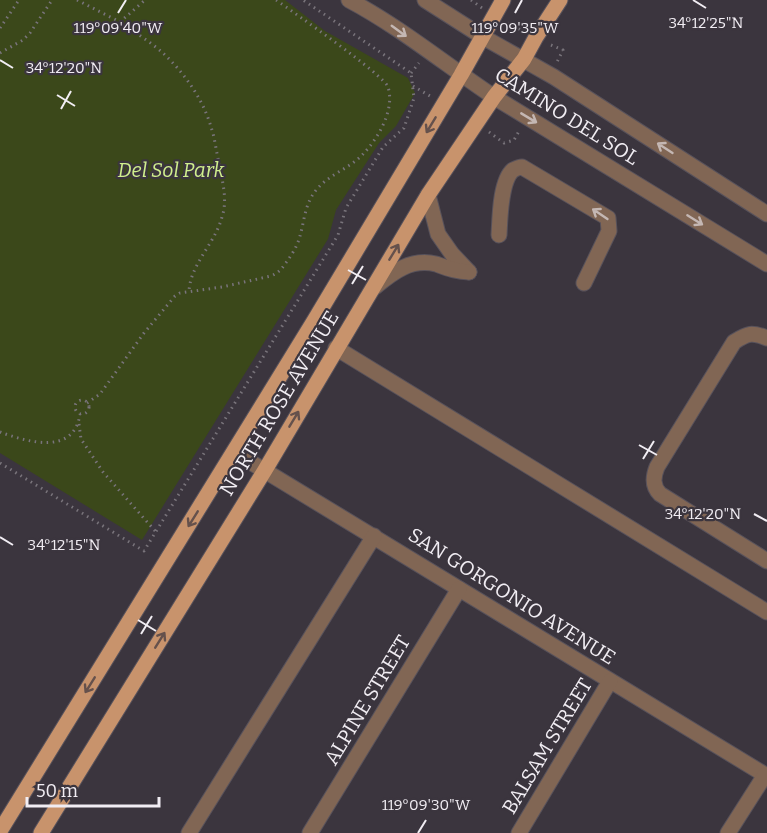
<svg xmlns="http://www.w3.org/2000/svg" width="767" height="833" font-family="Bitter,serif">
	<rect width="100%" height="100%" fill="#3b353e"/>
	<path fill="#3b481a" d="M0,0H285L325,31L408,78L415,93L396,126L379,143L336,210L328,239L142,540L0,453Z"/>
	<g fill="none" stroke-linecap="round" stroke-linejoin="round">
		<g stroke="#58525b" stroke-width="17">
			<g id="minor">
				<path d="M349,0C400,27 446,65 494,97L767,264"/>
				<path d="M425,0L483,37L554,77L767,214"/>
				<path d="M428,195L438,234L452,254L469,272"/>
				<path d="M499,235C500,219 500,181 513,170C515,169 520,167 522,167L608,218L609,231L584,283"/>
				<path d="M375,287C393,272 411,258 436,264C447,268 457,272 469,272"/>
				<path d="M767,338C752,332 748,333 734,342L657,467C653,477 652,486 660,494L767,561"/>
				<path d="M336,348L767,612"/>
				<path d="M234,452L767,776"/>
				<path d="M189,833L374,536"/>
				<path d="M310,833L459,589"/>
				<path d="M519,833L610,681"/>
				<path d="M728,833L765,775"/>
			</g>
		</g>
		<g stroke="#58525b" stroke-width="17">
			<g id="major">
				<path d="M0,831L314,321L461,75L503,0"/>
				<path d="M41,833L265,470L428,195L494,97L524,59L536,37L560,0"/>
			</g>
		</g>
		<g stroke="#79747b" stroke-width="3" stroke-dasharray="1.5 4.5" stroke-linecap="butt">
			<path d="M77,0L120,22L145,0"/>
			<path d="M471,0L482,8"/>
			<path d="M120,22C134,32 151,42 164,54C185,74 203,99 211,127C215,138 216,151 219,163C222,181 228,199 222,217C215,244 190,264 189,292"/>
			<path d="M508,23L521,30"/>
			<path d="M0,28L19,0"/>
			<path d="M551,45L563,50L557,62"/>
			<path d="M0,53L23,40L30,33L52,0"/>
			<path d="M411,73L419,63"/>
			<path d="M413,86L430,96"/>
			<path d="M534,104L542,89"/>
			<path d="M489,132L504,143L514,140L519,131"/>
			<circle cx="82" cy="407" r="7"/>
			<path d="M87,403L100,394L144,333L175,296L180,293L222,287L271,276C278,273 281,270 285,264C291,256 297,247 300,236C304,222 305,205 314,193C326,175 350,169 364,153C379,137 395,109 388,87C384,75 293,12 276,0"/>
			<path d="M79,424L81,439L103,472L156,532"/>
			<path d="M0,432C27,442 74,456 80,414"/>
			<path d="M0,463L144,551L338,235L346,208L383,147L404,128L414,98L411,73L303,0"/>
		</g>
		<use href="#minor" stroke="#816654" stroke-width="15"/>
		<use href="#major" stroke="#c8936c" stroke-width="15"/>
	</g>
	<defs><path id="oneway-shaft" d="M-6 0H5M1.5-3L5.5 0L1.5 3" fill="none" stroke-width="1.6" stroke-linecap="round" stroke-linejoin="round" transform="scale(1.5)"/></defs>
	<g stroke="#c4b7b3">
		<use href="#oneway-shaft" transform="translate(399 31) rotate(36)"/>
		<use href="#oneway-shaft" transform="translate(529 118) rotate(31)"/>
		<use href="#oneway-shaft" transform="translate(665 148) rotate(-147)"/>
		<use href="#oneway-shaft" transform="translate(600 214) rotate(-146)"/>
		<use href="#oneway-shaft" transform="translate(695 220) rotate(32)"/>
	</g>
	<g stroke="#65514c">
		<use href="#oneway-shaft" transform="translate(431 125) rotate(121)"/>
		<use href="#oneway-shaft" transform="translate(394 252) rotate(-59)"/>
		<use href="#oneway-shaft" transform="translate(294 419) rotate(-59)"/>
		<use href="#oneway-shaft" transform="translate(193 519) rotate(122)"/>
		<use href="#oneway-shaft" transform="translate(160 640) rotate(-58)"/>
		<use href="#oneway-shaft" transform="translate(90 685) rotate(122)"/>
	</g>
	<path fill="none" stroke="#f1edf3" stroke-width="2" d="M693,0L706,8M118,13L126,0M515,13L522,0M0,60L13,68M57,95L75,106M61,109L71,91M348,270L366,280M352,284L363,266M639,445L657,455M643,459L654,441M754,514L767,521M0,537L13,545M138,620L156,631M141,634L152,616M418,833L426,820"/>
	<g text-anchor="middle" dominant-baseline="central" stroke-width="4.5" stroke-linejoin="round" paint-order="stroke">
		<g font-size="20" fill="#f1edf3" stroke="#3b353e">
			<text transform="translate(567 116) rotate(32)">CAMINO DEL SOL</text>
			<text transform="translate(279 403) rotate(-59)">NORTH ROSE AVENUE</text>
			<text transform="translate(512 596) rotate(32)">SAN GORGONIO AVENUE</text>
			<text transform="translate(367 700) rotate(-59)">ALPINE STREET</text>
			<text transform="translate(547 746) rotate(-59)">BALSAM STREET</text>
		</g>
		<g font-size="20" font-style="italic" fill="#d0ef8d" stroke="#3b353e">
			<text x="171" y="170">Del Sol Park</text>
		</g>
	</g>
	<g font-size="15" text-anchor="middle" fill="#f1edf3" stroke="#3b353e" stroke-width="4.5" stroke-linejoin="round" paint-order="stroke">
		<text x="706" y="28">34°12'25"N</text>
		<text x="118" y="33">119°09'40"W</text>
		<text x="515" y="33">119°09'35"W</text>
		<text x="64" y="73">34°12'20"N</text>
		<text x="703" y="519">34°12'20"N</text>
		<text x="64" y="550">34°12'15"N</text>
		<text x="426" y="810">119°09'30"W</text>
	</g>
	<path d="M27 797v9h132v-9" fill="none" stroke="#f1edf3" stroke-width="3"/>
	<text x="36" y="797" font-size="18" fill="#f1edf3" stroke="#3b353e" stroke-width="4.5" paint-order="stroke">50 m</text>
</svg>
